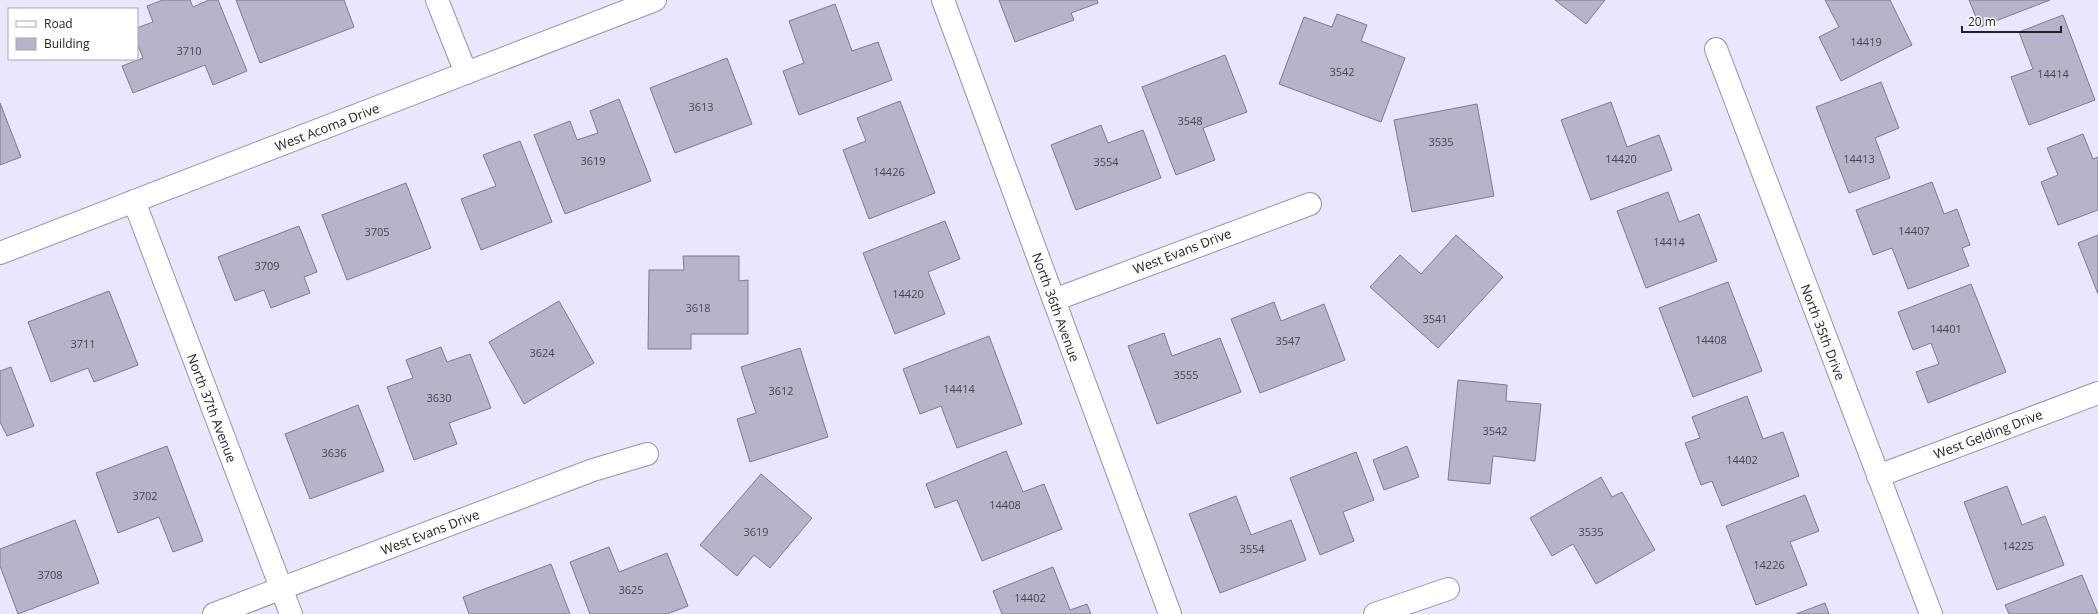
<svg xmlns="http://www.w3.org/2000/svg" width="2098" height="614" font-family="'Open Sans',sans-serif">
	<rect width="100%" height="100%" fill="#e9e7ff"/>
	<g fill="#b6b4ca" stroke="#7d7b90">
		<path d="M163,0H190L193,7L209,0H218L247,71L213,85L205,65L133,93L122,66L143,58L137,43V28L153,22L147,6Z"/>
		<path d="M236,0H344L354,27L260,63Z"/>
		<path d="M999,0H1097L1098,3L1071,13L1074,20L1015,42Z"/>
		<path d="M1555,0H1605L1586,24Z"/>
		<path d="M1825,0H1890L1912,45L1841,81L1819,37L1839,27Z"/>
		<path d="M1969,0H2050L1980,27Z"/>
		<path d="M835,4L852,51L878,42L892,80L799,115L783,71L804,63L789,21Z"/>
		<path d="M1337,14L1367,25L1361,41L1405,58L1381,122L1279,84L1304,17L1332,27Z"/>
		<path d="M2063,15L2095,100L2029,125L2011,77L2033,69L2019,32Z"/>
		<path d="M1225,55L1247,112L1203,128L1215,160L1176,175L1142,87Z"/>
		<path d="M727,58L752,124L675,153L650,88Z"/>
		<path d="M1881,82L1899,128L1875,138L1890,178L1849,193L1816,107Z"/>
		<path d="M619,99L651,181L565,214L534,135L570,121L577,140L598,133L590,111Z"/>
		<path d="M900,101L935,193L869,219L843,150L866,141L857,118Z"/>
		<path d="M1611,102L1627,147L1659,135L1672,170L1591,200L1561,120Z"/>
		<path d="M0,103L21,157L0,165Z"/>
		<path d="M1477,104L1494,196L1412,212L1394,120Z"/>
		<path d="M1101,125L1108,143L1143,130L1161,178L1076,210L1051,145Z"/>
		<path d="M2083,134L2093,159L2098,157V210L2058,225L2041,182L2058,175L2047,148Z"/>
		<path d="M520,141L552,222L481,250L461,199L496,186L483,155Z"/>
		<path d="M1932,182L1944,214L1957,209L1970,245L1962,248L1969,266L1908,289L1892,248L1873,255L1856,210Z"/>
		<path d="M406,183L431,248L347,280L322,215Z"/>
		<path d="M1668,192L1679,222L1699,214L1717,261L1646,288L1617,211Z"/>
		<path d="M945,221L960,259L928,272L945,314L895,334L863,253Z"/>
		<path d="M299,226L317,272L304,277L310,293L271,308L264,290L235,301L218,257Z"/>
		<path d="M1456,235L1503,277L1438,348L1370,287L1400,255L1421,274Z"/>
		<path d="M2098,235V294L2078,243Z"/>
		<path d="M683,256H739V281L748,280V334H691V349H648L649,270H684Z"/>
		<path d="M1728,282L1762,371L1693,397L1659,308Z"/>
		<path d="M1971,284L2006,372L1928,403L1916,372L1939,364L1931,343L1913,350L1898,312Z"/>
		<path d="M109,291L138,365L94,382L88,368L51,382L28,322Z"/>
		<path d="M559,301L594,363L524,404L489,342Z"/>
		<path d="M1274,302L1281,321L1324,304L1345,360L1260,393L1231,319Z"/>
		<path d="M1164,333L1172,356L1220,338L1241,392L1157,424L1128,346Z"/>
		<path d="M989,336L1022,424L957,448L941,406L920,414L903,369Z"/>
		<path d="M441,347L447,362L470,354L491,408L449,423L457,444L414,460L387,387L413,378L406,360Z"/>
		<path d="M800,348L828,437L750,462L737,419L756,413L741,367Z"/>
		<path d="M11,367L34,426L7,436L0,422V371Z"/>
		<path d="M1458,380L1507,385L1506,401L1541,404L1535,461L1493,456L1490,484L1448,480Z"/>
		<path d="M1747,396L1763,439L1783,432L1799,476L1722,506L1712,481L1701,485L1685,443L1700,438L1692,417Z"/>
		<path d="M358,405L384,471L310,499L285,434Z"/>
		<path d="M167,446L203,541L173,552L159,517L118,533L96,473Z"/>
		<path d="M1407,446L1419,477L1384,490L1373,460Z"/>
		<path d="M1006,451L1023,492L1044,484L1062,529L982,561L957,500L935,508L926,484Z"/>
		<path d="M1356,452L1374,500L1343,512L1354,541L1320,555L1290,478Z"/>
		<path d="M761,474L812,518L770,568L754,555L737,576L700,545Z"/>
		<path d="M1601,477L1612,497L1622,492L1655,550L1596,584L1573,544L1552,556L1530,518Z"/>
		<path d="M2007,486L2022,525L2045,516L2064,565L1997,590L1964,502Z"/>
		<path d="M1805,495L1819,531L1790,542L1807,585L1756,605L1726,526Z"/>
		<path d="M1236,496L1251,535L1291,520L1306,560L1220,593L1189,514Z"/>
		<path d="M75,520L99,583L18,614L0,566V549Z"/>
		<path d="M609,547L619,572L667,553L688,606L667,614H590L570,562Z"/>
		<path d="M551,564L570,614H469L463,597Z"/>
		<path d="M1053,567L1070,610L1087,604L1091,614H1002L993,591Z"/>
		<path d="M2082,575L2098,614H2009L2005,605Z"/>
		<path d="M1825,603L1829,614H1796Z"/>
	</g>
	<g fill="none" stroke-linecap="round" stroke-linejoin="round">
		<g stroke="#9593a8" stroke-width="24">
			<g id="street">
				<path d="M437,0L466,73"/>
				<path d="M943,0L1170,614"/>
				<path d="M1716,49L1931,614"/>
				<path d="M134,201L291,614"/>
				<path d="M1054,300L1310,204"/>
				<path d="M1878,476L2098,393"/>
				<path d="M214,614L593,470L647,454"/>
				<path d="M1375,614L1448,589"/>
			</g>
		</g>
		<g stroke="#9593a8" stroke-width="24">
			<path id="secondary" d="M0,253L655,0"/>
		</g>
		<use href="#street" stroke="#fff" stroke-width="22"/>
		<use href="#secondary" stroke="#fff" stroke-width="22"/>
	</g>
	<g text-anchor="middle" dominant-baseline="central" stroke-width="3" stroke-linejoin="round" paint-order="stroke">
		<g font-size="11" fill="#484653">
			<text x="1866" y="41">14419</text>
			<text x="189" y="50">3710</text>
			<text x="1342" y="71">3542</text>
			<text x="2053" y="73">14414</text>
			<text x="701" y="106">3613</text>
			<text x="1190" y="120">3548</text>
			<text x="1441" y="141">3535</text>
			<text x="1621" y="158">14420</text>
			<text x="1859" y="158">14413</text>
			<text x="593" y="160">3619</text>
			<text x="1106" y="161">3554</text>
			<text x="889" y="171">14426</text>
			<text x="1914" y="230">14407</text>
			<text x="377" y="231">3705</text>
			<text x="1669" y="241">14414</text>
			<text x="267" y="265">3709</text>
			<text x="908" y="293">14420</text>
			<text x="698" y="307">3618</text>
			<text x="1435" y="318">3541</text>
			<text x="1946" y="328">14401</text>
			<text x="1711" y="339">14408</text>
			<text x="1288" y="340">3547</text>
			<text x="83" y="343">3711</text>
			<text x="542" y="352">3624</text>
			<text x="1186" y="374">3555</text>
			<text x="959" y="388">14414</text>
			<text x="781" y="390">3612</text>
			<text x="439" y="397">3630</text>
			<text x="1495" y="430">3542</text>
			<text x="334" y="452">3636</text>
			<text x="1742" y="459">14402</text>
			<text x="145" y="495">3702</text>
			<text x="1005" y="504">14408</text>
			<text x="756" y="531">3619</text>
			<text x="1591" y="531">3535</text>
			<text x="2018" y="545">14225</text>
			<text x="1252" y="548">3554</text>
			<text x="1769" y="564">14226</text>
			<text x="50" y="574">3708</text>
			<text x="631" y="589">3625</text>
			<text x="1030" y="597">14402</text>
		</g>
		<g font-size="13" fill="#23222b" stroke="#fff">
			<text transform="translate(327 127) rotate(-21)">West Acoma Drive</text>
			<text transform="translate(1182 251) rotate(-21)">West Evans Drive</text>
			<text transform="translate(1056 307) rotate(70)">North 36th Avenue</text>
			<text transform="translate(1823 332) rotate(69)">North 35th Drive</text>
			<text transform="translate(212 408) rotate(69)">North 37th Avenue</text>
			<text transform="translate(1988 434) rotate(-21)">West Gelding Drive</text>
			<text transform="translate(430 532) rotate(-21)">West Evans Drive</text>
		</g>
	</g>
	<rect x="8" y="8" width="130" height="52" fill="#ffffff" stroke="#a7a7aa"/>
	<rect x="16" y="21" width="20" height="6" fill="#ffffff" stroke="#a7a7aa"/>
	<text x="44" y="28" font-size="12" fill="#23222b">Road</text>
	<rect x="16" y="38" width="20" height="12" fill="#b6b4ca" stroke="#a7a7aa"/>
	<text x="44" y="48" font-size="12" fill="#23222b">Building</text>
	<path d="M1962 26v6h99v-6" fill="none" stroke="#23222b" stroke-width="2"/>
	<text x="1968" y="26" font-size="12" fill="#23222b" stroke="#ffffff" stroke-width="3" paint-order="stroke">20 m</text>
</svg>
